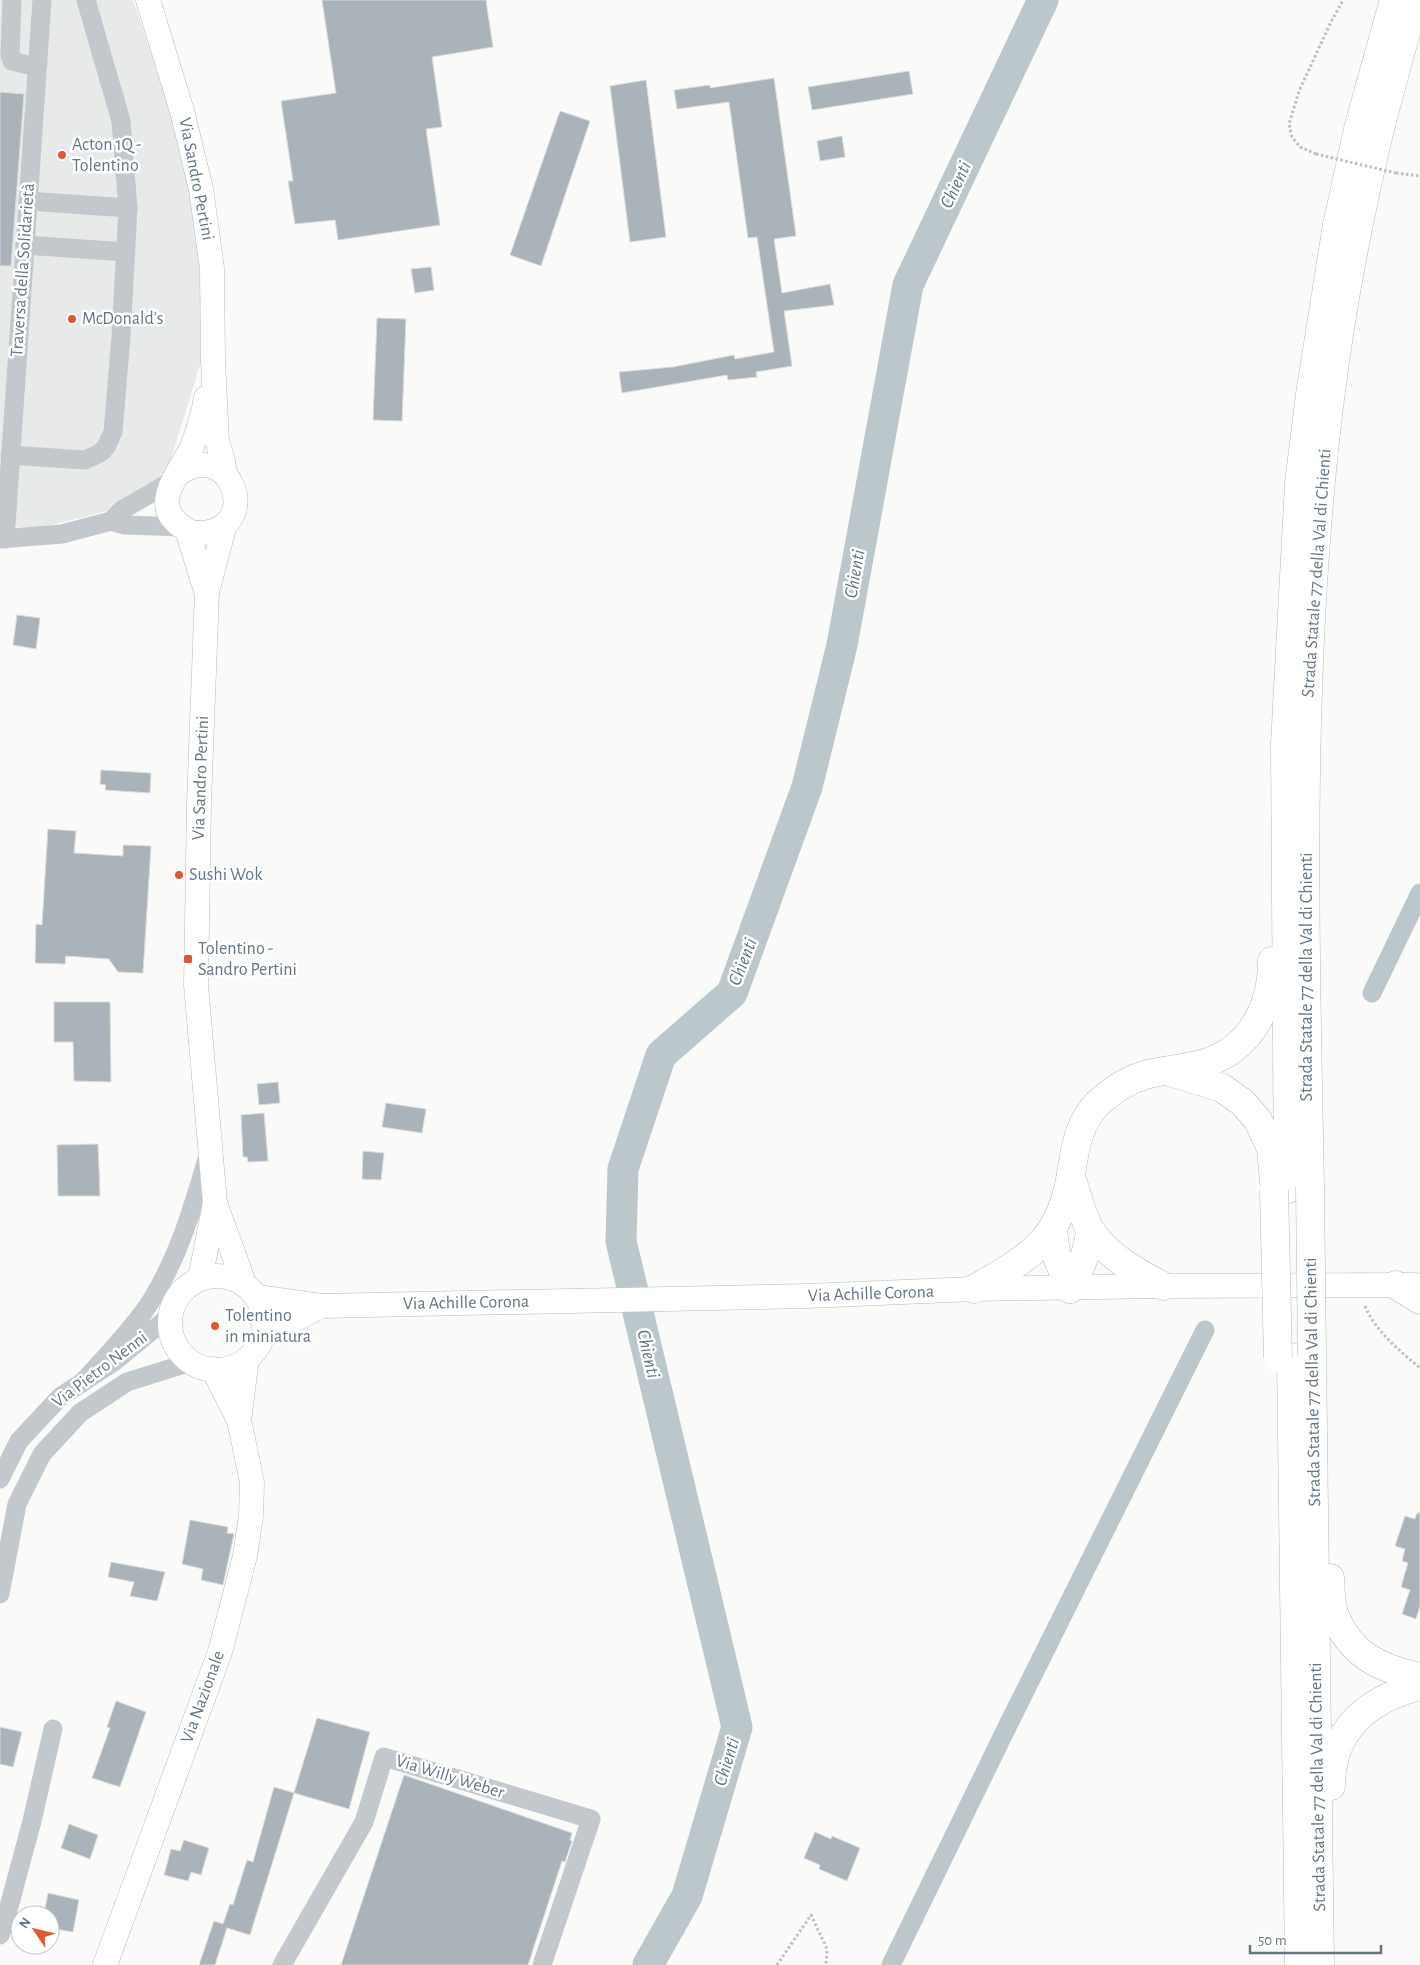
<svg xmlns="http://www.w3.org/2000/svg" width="1420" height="1965" font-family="'Alegreya Sans',sans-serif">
	<rect width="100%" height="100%" fill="#fafaf8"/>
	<path fill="#e8e9e9" d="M0,0H133L180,139L198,221L206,299L203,355L162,488L118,508L40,528L0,527Z"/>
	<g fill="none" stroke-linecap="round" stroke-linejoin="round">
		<g stroke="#bbc7cb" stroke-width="19">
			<path d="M1372,993L1420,893"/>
			<path d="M891,1965L1009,1723L1205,1330"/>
		</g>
		<path stroke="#bbc7cb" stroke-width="31" d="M648,1965L687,1896L737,1727L621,1241L623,1169L661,1055L732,993L807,787L842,645L908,285L1043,0"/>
	</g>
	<g fill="#aab3b9" stroke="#dcdcda">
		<path d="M322,0H486L493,47L432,57L442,127L426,129L440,225L338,240L335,220L295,224L288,181H293L281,101L336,93Z"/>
		<path d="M909,71L913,94L812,110L808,87Z"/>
		<path d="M774,78L796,236L774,239L782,293L830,284L834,305L784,311L792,366L756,372L757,377L728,380L727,375L622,393L619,372L673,367L734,355L735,359L774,352L757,237L748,238L729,102L677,109L674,90L710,85V88Z"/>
		<path d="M646,80L666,237L630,242L610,86Z"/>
		<path d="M0,92L24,94L11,266H0Z"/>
		<path d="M560,111L590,121L541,266L510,255Z"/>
		<path d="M842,136L845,157L820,161L817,141Z"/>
		<path d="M431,267L434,290L415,293L411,269Z"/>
		<path d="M377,318L406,319L402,421L373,420Z"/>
		<path d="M17,615L40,618L36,649L13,645Z"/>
		<path d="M101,770L151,773L150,793L105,790L106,785L100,784Z"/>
		<path d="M48,829L76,831L74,853L123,856V845L151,846L143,973L118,972L109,959L66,956L65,964L35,963L36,924L42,925Z"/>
		<path d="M54,1002H110L111,1082L74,1081L73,1042H54Z"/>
		<path d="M278,1082L280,1103L259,1105L257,1084Z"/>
		<path d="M386,1103L426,1109L422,1133L382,1127Z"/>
		<path d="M264,1113L268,1161L248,1162L247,1157H243L241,1115Z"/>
		<path d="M98,1144L100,1196H58L57,1145Z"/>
		<path d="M363,1151L384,1153L381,1180L362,1179Z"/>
		<path d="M1417,1513H1420V1606L1416,1619L1402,1614L1410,1590L1401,1587L1408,1563L1402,1561L1405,1549L1395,1546L1405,1516L1415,1519Z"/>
		<path d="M190,1520L228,1527L227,1533L234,1534L223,1585L201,1580L203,1569L182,1564Z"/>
		<path d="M111,1562L165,1572L157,1601L130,1596L134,1582L108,1577Z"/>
		<path d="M116,1701L146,1712L120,1787L92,1778L110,1728L107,1727Z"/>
		<path d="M317,1718L370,1732L349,1809L294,1793L250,1935L227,1928L215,1965H199L214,1921L223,1924L230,1904L233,1905L247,1860L253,1862L274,1787L294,1793Z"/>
		<path d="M0,1727L22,1732L13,1767L0,1764Z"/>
		<path d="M404,1775L572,1833L570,1840L572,1841L565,1862L562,1861L528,1965H341Z"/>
		<path d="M69,1824L98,1835L90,1859L61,1848Z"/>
		<path d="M815,1832L831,1839L832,1836L860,1848L847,1881L819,1869L820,1865L804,1858Z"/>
		<path d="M184,1840L209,1848L201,1875L191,1872L188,1881L164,1875L171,1849L180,1851Z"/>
		<path d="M48,1893L79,1900L73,1932L50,1928V1915H44Z"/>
	</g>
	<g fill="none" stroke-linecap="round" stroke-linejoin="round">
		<g stroke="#b5babe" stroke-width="25">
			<g id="major">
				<path d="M148,0L182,111L201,189L212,268L213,362L217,441L223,461L225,474"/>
				<path d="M178,474C228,439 259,517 213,531C203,534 192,534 184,528C148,506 179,474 191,449C198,432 203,416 206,398"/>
				<path d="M225,524L207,592L199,803L196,985L215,1203L244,1283"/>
				<path d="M187,530L206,591"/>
				<circle cx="217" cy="1323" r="47"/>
				<path d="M200,1279L215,1203"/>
				<path d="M257,1297L321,1306L807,1296L974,1289L1163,1286L1415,1285"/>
				<path d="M263,1336L321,1306"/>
				<path d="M239,1420L247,1359"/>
				<path d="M105,1965L220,1652L245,1556L251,1516L252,1482L239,1420L213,1369"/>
			</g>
		</g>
		<g stroke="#b4b9bd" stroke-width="29">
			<g id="highway">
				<path d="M1170,1072L1222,1088L1242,1102L1258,1120L1271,1149L1274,1181"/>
				<path d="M1071,1176C1076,1191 1083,1219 1091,1231C1108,1257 1137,1272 1163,1286"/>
				<path d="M1310,1187C1305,924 1297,660 1330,399C1341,310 1358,221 1379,133C1390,89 1403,44 1415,0"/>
				<path d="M1288,1189L1285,744L1299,484L1310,394L1337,225L1359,125L1394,0"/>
				<path d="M1053,1229L1056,1254L1070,1289"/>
				<path d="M1396,1285L1420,1300"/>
				<path d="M974,1289C1028,1258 1061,1241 1071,1174C1075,1149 1078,1124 1097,1104C1110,1092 1128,1080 1145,1075C1166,1069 1188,1069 1208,1062C1252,1047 1272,1005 1272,961"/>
				<path d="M1070,1289C1080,1269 1088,1252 1090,1230"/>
				<path d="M1312,1356L1320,1965"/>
				<path d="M1291,1357L1299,1965"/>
				<path d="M1330,1578C1331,1589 1330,1602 1334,1613C1349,1654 1380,1669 1420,1677"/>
				<path d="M1331,1786C1331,1729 1368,1699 1420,1686"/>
			</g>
		</g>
		<g stroke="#bbbfc2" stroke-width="3" stroke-dasharray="2.5 2.5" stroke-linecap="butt">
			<path d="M1316,154L1300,147L1292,137L1289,124L1299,91L1331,22L1343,0"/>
			<path d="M1396,173L1420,176"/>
			<path d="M1365,1306C1376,1332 1399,1350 1420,1368"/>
			<path d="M777,1965L811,1915L827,1949L826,1965"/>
		</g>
		<g stroke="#c3c8cc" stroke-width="19">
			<path d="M12,0L10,55L12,61L28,65H38"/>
			<path d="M28,201L128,208"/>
			<path d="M25,245L126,252"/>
			<path d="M10,455L85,460L100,453L106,447L113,432L121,337L128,208L121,121L86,0"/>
			<path d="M111,521L125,525L182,527"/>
			<path d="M0,539L62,534L111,521L122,510L172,481"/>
			<path d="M5,539L42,0"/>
			<path d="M82,1383C104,1358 134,1328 151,1301C179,1256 193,1207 208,1156"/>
			<path d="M0,1479L19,1441L60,1397L115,1361L171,1315"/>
			<path d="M0,1594L17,1504L42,1454L80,1413L127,1382L191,1362"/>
			<path d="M0,1935L6,1918L32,1821L53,1729"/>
			<path d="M282,1965L364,1822L384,1757L591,1819L542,1965"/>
		</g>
		<use href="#major" stroke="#fff" stroke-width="24"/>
		<use href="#highway" stroke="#fff" stroke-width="28"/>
		<g stroke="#b4b9bd" stroke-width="29" stroke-linecap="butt">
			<g id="highway-bridge">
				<path d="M1310,1187L1312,1356"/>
				<path d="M1274,1190L1278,1358"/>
			</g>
		</g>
		<path stroke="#bbbfc2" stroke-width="3" stroke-dasharray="2.5 2.5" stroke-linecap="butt" d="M1316,154L1396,173"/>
		<use href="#highway-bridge" stroke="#fff" stroke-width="28"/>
	</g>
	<g fill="#e4572e" stroke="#fff" stroke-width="2">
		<circle cx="62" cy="155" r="5"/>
		<circle cx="72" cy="319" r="5"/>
		<circle cx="179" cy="875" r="5"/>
		<rect x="183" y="954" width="10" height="10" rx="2.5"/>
		<circle cx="215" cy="1326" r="5"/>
	</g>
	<g text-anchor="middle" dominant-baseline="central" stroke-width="5" stroke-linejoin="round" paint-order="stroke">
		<g font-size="18" fill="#657683" stroke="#fff" text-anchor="start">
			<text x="72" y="145">Acton 1Q -<tspan x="72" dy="21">Tolentino</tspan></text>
			<text x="82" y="319">McDonald's</text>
			<text x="189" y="875">Sushi Wok</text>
			<text x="198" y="949">Tolentino -<tspan x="198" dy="21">Sandro Pertini</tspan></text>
			<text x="225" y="1316">Tolentino<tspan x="225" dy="21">in miniatura</tspan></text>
		</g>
		<g font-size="18" fill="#657683" stroke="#fff">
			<text transform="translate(196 179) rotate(79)">Via Sandro Pertini</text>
			<text transform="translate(23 270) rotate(-86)">Traversa della Solidarietà</text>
			<text transform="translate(1317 573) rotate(-86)">Strada Statale 77 della Val di Chienti</text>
			<text transform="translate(201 778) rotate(-88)">Via Sandro Pertini</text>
			<text transform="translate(1307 977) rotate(-90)">Strada Statale 77 della Val di Chienti</text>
			<text transform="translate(871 1294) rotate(-2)">Via Achille Corona</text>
			<text transform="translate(466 1303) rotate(-1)">Via Achille Corona</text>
			<text transform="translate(100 1370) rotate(-37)">Via Pietro Nenni</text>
			<text transform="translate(1313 1382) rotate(-91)">Strada Statale 77 della Val di Chienti</text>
			<text transform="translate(203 1697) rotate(-70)">Via Nazionale</text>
			<text transform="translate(450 1777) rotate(17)">Via Willy Weber</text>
			<text transform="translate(1318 1787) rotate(-91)">Strada Statale 77 della Val di Chienti</text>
		</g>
		<g font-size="19" font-style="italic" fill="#60757c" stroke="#fff">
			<text transform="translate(956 185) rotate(-65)">Chienti</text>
			<text transform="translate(855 574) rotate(-80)">Chienti</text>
			<text transform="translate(743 962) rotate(-69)">Chienti</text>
			<text transform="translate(648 1354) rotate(77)">Chienti</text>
			<text transform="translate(727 1762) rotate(-73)">Chienti</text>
		</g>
	</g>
	<g transform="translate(35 1930) rotate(305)"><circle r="24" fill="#ffffff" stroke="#c1c8cd"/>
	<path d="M0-4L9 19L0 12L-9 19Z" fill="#e4572e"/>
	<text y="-8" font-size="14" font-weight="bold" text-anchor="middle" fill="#657683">N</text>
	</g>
	<path d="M1250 1945v8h131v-8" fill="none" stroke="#657683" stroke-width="2.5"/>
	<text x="1258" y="1945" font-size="15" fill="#657683" stroke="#ffffff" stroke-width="4" paint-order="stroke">50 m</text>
</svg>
